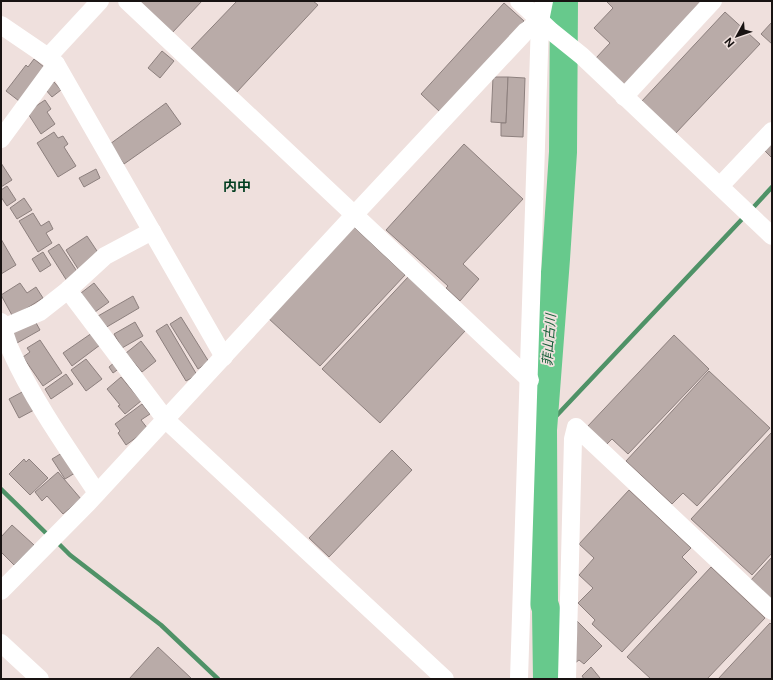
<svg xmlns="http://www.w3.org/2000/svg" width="773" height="680" font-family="'Public Sans','Noto Sans JP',sans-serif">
	<rect width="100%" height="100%" fill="#efe0dd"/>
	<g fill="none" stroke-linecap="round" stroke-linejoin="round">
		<g stroke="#4f9267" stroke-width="4.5">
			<path d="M750,211L772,187"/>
			<path d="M543,430L745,216"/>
			<path d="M1,489L50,537"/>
			<path d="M56,541L70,555L161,625L218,679"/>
		</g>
		<path stroke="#67c98c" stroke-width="28" d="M547,679L546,609L544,603L543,430L556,259L563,152L564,1"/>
	</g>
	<g fill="#b9aba8" stroke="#8d807e">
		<path d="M138,1H202L172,33Z"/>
		<path d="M237,1H313L318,5L236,93L190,50Z"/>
		<path d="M606,1H704L625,85L596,58L610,43L594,28L613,8Z"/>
		<path d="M504,3L524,21L441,113L421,94Z"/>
		<path d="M725,12L760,44L675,134L641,102Z"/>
		<path d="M772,22V44L761,34Z"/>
		<path d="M162,51L174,61L160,78L148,68Z"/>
		<path d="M34,59L44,67L19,101L6,91L26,65L28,67Z"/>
		<path d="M493,77H508L506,123L491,122Z"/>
		<path d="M508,77L525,78L523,137L501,136V123H506Z"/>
		<path d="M54,82L61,90L52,97L45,89Z"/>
		<path d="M45,100L51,109L47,112L55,124L41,134L27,112Z"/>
		<path d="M166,103L181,124L124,164L110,144Z"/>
		<path d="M54,132L58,138L63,136L68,144L64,147L76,166L58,177L37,143Z"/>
		<path d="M772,139V158L762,148Z"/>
		<path d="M464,144L523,199L463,264L479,279L460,301L446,288L448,286L386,230Z"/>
		<path d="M1,163L12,180L1,187Z"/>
		<path d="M96,169L100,178L84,187L79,178Z"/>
		<path d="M7,186L16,200L7,206L1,197V190Z"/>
		<path d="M24,198L32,210L17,219L10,208Z"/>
		<path d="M33,213L41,226L49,221L53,229L46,233L52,243L38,252L19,221Z"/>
		<path d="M354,227L405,275L320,366L268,318Z"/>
		<path d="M87,236L99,254L80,272L66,250Z"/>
		<path d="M1,239L16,265L1,274Z"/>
		<path d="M59,244L78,273L67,281L48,251Z"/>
		<path d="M43,252L51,265L40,272L32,259Z"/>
		<path d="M408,277L465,331L380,423L322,369Z"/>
		<path d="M20,283L27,293L36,287L43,298L13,317L1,295Z"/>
		<path d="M94,283L109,302L95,312L81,293Z"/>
		<path d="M133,296L139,308L105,328L98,316Z"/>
		<path d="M181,317L209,362L198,369L170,324Z"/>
		<path d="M35,321L40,330L17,343L12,333Z"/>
		<path d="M135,322L143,336L122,348L114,334Z"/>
		<path d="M167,324L197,375L186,381L156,331Z"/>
		<path d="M92,333L100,345L72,366L63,353Z"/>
		<path d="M674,335L709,369L628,454L612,439L606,445L587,427Z"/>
		<path d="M40,340L62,373L43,386L23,357L30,352L27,348Z"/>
		<path d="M141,341L156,361L142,372L126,353Z"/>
		<path d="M86,359L102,379L86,391L71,370Z"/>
		<path d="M115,362L120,368L113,373L109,367Z"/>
		<path d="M709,371L770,428L697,506L683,493L672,504L626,461Z"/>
		<path d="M66,374L73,384L51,399L45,389Z"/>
		<path d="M121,377L141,401L125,414L118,406L120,405L107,389Z"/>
		<path d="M24,391L34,410L19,418L9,399Z"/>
		<path d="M142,404L150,414L141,420L148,429L126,445L118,433L120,431L115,424Z"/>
		<path d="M772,432V553L752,575L691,519Z"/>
		<path d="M392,450L412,470L329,557L309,538Z"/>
		<path d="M62,453L75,473L65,479L52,459Z"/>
		<path d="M24,459L26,462L29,459L48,478L30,495L9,474Z"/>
		<path d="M58,472L81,499L63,514L47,496L42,501L35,492Z"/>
		<path d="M629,490L691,548L682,557L697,572L622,652L592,624L595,620L578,603L593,588L579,575L594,558L579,544Z"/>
		<path d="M12,525L34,545L14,565L1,552V537Z"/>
		<path d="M772,557V599L751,580Z"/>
		<path d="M711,567L765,618L707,679H651L627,657Z"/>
		<path d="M577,621L602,646L584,664L579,660L575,663Z"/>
		<path d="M770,623L772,625V679H718Z"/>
		<path d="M158,647L192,679H129Z"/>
		<path d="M591,667L600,678L599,679H584L582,676Z"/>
	</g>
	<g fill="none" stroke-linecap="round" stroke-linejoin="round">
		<g stroke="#fff" stroke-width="18">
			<path d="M127,1L530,380"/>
			<path d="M519,1L551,31L582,56L772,236"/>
			<path d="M1,25L48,57L56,64L224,357"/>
			<path d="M48,57L100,1"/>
			<path d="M624,97L713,1"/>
			<path d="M1,139L56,64"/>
			<path d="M720,186L772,131"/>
			<path d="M68,290L166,420L445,679"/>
			<path d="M1,322C4,331 7,342 11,351C33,400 67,448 97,493"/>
			<path d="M3,328L40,312L68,290L105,256L152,231"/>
			<path d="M1,591L88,503L355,214L526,31L540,21"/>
			<path d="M1,643L40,679"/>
			<path d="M519,679L540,21L544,1"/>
			<path d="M567,679L573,439L576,427L772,611"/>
		</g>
	</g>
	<g text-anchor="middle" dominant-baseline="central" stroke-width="3.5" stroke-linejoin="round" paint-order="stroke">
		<g font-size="13" font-style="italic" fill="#155e37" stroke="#efe0dd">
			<text transform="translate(549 340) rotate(-86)">菲山古川</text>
		</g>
		<g font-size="14" font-weight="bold" fill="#003d1f" stroke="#efe0dd">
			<text x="237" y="186">内中</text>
		</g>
	</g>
	<rect width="773" height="680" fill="none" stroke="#181312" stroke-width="4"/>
	<g transform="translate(737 36) rotate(230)" stroke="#efe0dd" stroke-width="3" paint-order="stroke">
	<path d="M0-3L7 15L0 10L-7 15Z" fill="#181312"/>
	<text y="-6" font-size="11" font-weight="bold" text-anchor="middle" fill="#181312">N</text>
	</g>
</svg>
